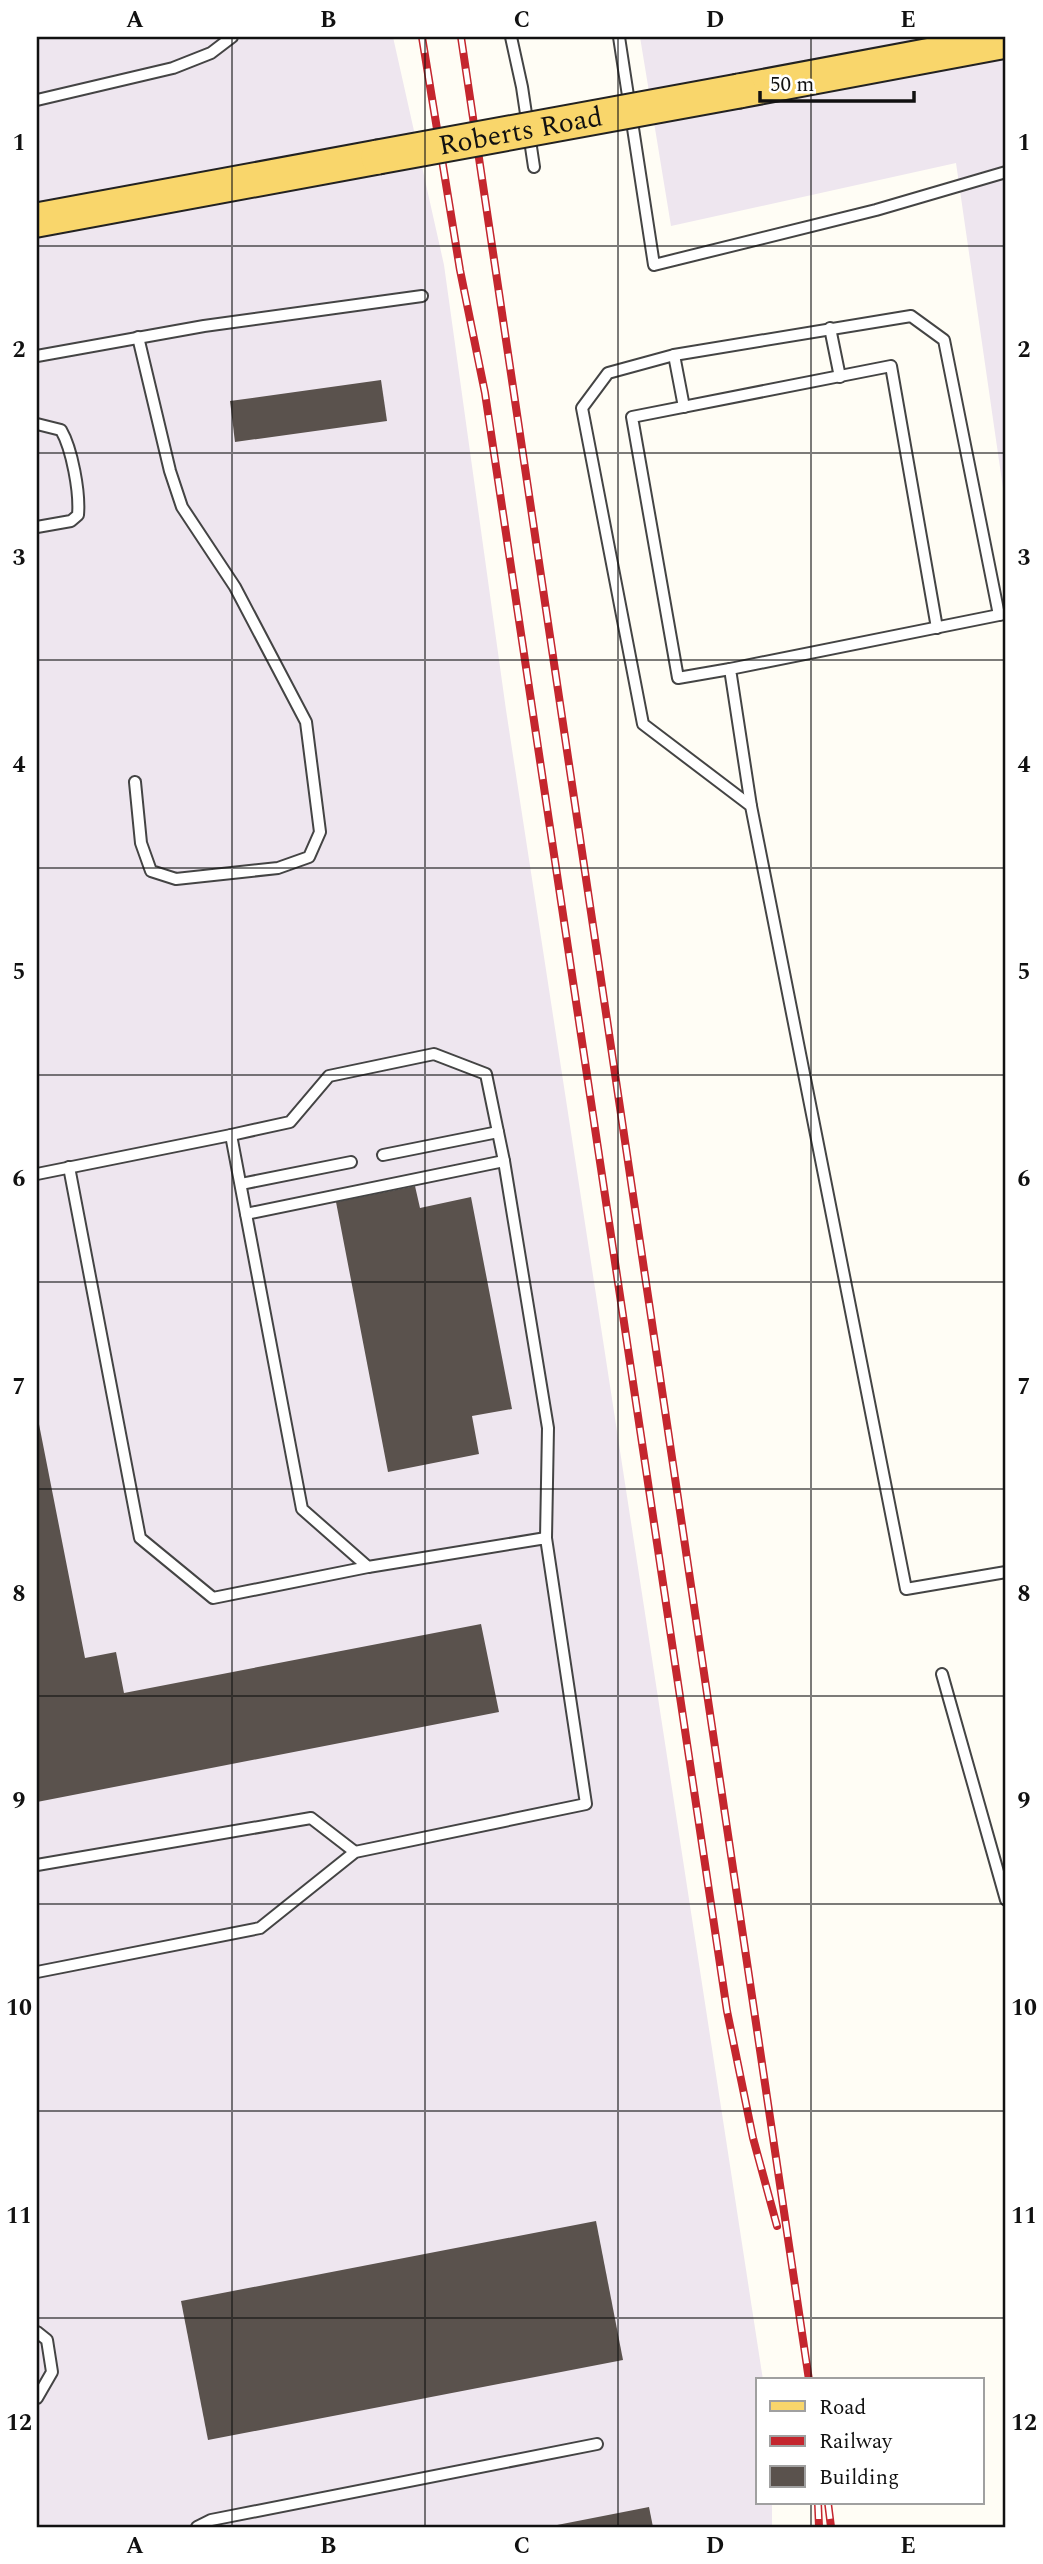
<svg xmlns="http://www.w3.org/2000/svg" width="1043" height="2564" font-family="Spectral,serif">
	<rect width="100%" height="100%" fill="#fffdf5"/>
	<g fill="#eee6ef">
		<path d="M37,37H393L444,265L506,710L763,2380H758V2503H772V2527H37Z"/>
		<path d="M640,37H1006V509L956,163L671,226Z"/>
	</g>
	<g fill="#5a524d">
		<path d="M381,380L387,421L235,442L230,401Z"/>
		<path d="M415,1186L420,1208L471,1197L512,1409L472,1416L479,1454L388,1472L336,1202Z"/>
		<path d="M37,1414L85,1658L116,1652L124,1693L481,1624L499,1712L37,1802Z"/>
		<path d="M596,2221L623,2360L208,2440L181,2301Z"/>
		<path d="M649,2507L653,2527H552V2526Z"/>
	</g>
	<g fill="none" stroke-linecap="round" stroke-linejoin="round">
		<g stroke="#444" stroke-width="14">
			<g id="service">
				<path d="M511,37L522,87L534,167"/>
				<path d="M619,37L654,265L876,210L1006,172"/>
				<path d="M37,100L173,68L211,53L232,37"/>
				<path d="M830,328L840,377"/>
				<path d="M674,355L684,407"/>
				<path d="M37,356L204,326L422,296"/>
				<path d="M37,424L61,430C72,449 80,492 78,515L71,521L37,527"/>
				<path d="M999,615L944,340L911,316L674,355L608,373L582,408L643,724L751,806L906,1589L1006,1572"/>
				<path d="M730,669L678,678L632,417L891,366L937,628"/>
				<path d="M135,782L141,843L151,871L176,879L278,868L309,857L320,832L306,722L235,587L182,507L170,471L138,337"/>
				<path d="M751,806L730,669L1004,614"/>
				<path d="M231,1135L290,1122L329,1076L434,1054L486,1074L504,1161L548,1428L546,1538"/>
				<path d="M383,1155L498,1132"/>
				<path d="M69,1167L140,1538L213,1598L368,1567"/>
				<path d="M37,1174L231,1135L302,1509L368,1567L546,1538L586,1804L355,1852L260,1928L37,1972"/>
				<path d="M241,1184L351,1162"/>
				<path d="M246,1214L504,1161"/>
				<path d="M942,1674L1006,1900"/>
				<path d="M37,1865L311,1818L355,1852"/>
				<path d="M37,2332L47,2340L52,2372L37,2398"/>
				<path d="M197,2527L211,2520L597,2444"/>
			</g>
		</g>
		<g stroke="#222" stroke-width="37">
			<g id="primary">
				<path d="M739,91L1006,41"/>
				<path d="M37,220L378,157"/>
			</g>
		</g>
		<use href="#service" stroke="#fff" stroke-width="10"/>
		<use href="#primary" stroke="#f9d66b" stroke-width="33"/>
		<g stroke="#c4262e" stroke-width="8">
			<g id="rail">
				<path d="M422,37L460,270L485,393L727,2011L753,2138L777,2226"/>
				<path d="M461,37L809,2380"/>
				<path d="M818,2503L819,2527"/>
				<path d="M828,2503L831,2527"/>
			</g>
		</g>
		<use href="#rail" stroke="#fff" stroke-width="5" stroke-dasharray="16" stroke-linecap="butt"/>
		<g stroke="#222" stroke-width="37" stroke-linecap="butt">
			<g id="primary-bridge">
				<path id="s1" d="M378,157L739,91"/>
			</g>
		</g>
		<use href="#primary-bridge" stroke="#f9d66b" stroke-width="33"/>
	</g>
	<path fill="none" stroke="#111" stroke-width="2" stroke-opacity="0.55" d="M232,37V2527M425,37V2527M618,37V2527M811,37V2380M37,246H1006M37,453H1006M37,660H1006M37,868H1006M37,1075H1006M37,1282H1006M37,1489H1006M37,1696H1006M37,1904H1006M37,2111H1006M37,2318H1006M811,2503V2527"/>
	<g text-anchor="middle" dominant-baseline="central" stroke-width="7" stroke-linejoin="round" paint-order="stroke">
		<g font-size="28" fill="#111" stroke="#fff">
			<text stroke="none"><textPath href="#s1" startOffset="145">Roberts Road</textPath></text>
		</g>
	</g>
	<rect width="1043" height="2564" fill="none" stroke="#ffffff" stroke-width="77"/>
	<rect x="756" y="2378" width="228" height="126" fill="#ffffff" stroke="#a0a0a0" stroke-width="2"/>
	<rect x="770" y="2401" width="35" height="10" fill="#f9d66b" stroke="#a0a0a0" stroke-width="2"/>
	<text x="819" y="2414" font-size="21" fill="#111111">Road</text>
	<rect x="770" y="2436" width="35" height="10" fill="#c4262e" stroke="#a0a0a0" stroke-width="2"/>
	<text x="819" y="2448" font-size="21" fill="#111111">Railway</text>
	<rect x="770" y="2466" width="35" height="21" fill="#5a524d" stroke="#a0a0a0" stroke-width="2"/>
	<text x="819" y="2484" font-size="21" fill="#111111">Building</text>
	<path d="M760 91v10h154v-10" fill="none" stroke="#111111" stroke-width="3.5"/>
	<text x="770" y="91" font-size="21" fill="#111111" stroke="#ffffff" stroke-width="5" paint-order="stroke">50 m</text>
	<rect x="38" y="38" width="966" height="2488" fill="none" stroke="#111" stroke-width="2.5"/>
	<g font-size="23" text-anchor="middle" font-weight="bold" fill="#111">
		<text x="135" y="27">A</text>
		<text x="328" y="27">B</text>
		<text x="522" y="27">C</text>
		<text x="715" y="27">D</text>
		<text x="908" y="27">E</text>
		<text x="19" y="150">1</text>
		<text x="1024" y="150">1</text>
		<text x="19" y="357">2</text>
		<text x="1024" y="357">2</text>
		<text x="19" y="565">3</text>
		<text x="1024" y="565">3</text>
		<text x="19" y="772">4</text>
		<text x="1024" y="772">4</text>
		<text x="19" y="979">5</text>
		<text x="1024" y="979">5</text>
		<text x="19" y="1186">6</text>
		<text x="1024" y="1186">6</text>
		<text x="19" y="1394">7</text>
		<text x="1024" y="1394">7</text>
		<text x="19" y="1601">8</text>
		<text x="1024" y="1601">8</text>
		<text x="19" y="1808">9</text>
		<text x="1024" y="1808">9</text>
		<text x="19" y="2015">10</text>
		<text x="1024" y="2015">10</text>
		<text x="19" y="2223">11</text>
		<text x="1024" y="2223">11</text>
		<text x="19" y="2430">12</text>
		<text x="1024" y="2430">12</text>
		<text x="135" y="2553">A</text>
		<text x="328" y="2553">B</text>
		<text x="522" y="2553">C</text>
		<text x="715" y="2553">D</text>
		<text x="908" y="2553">E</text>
	</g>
</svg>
